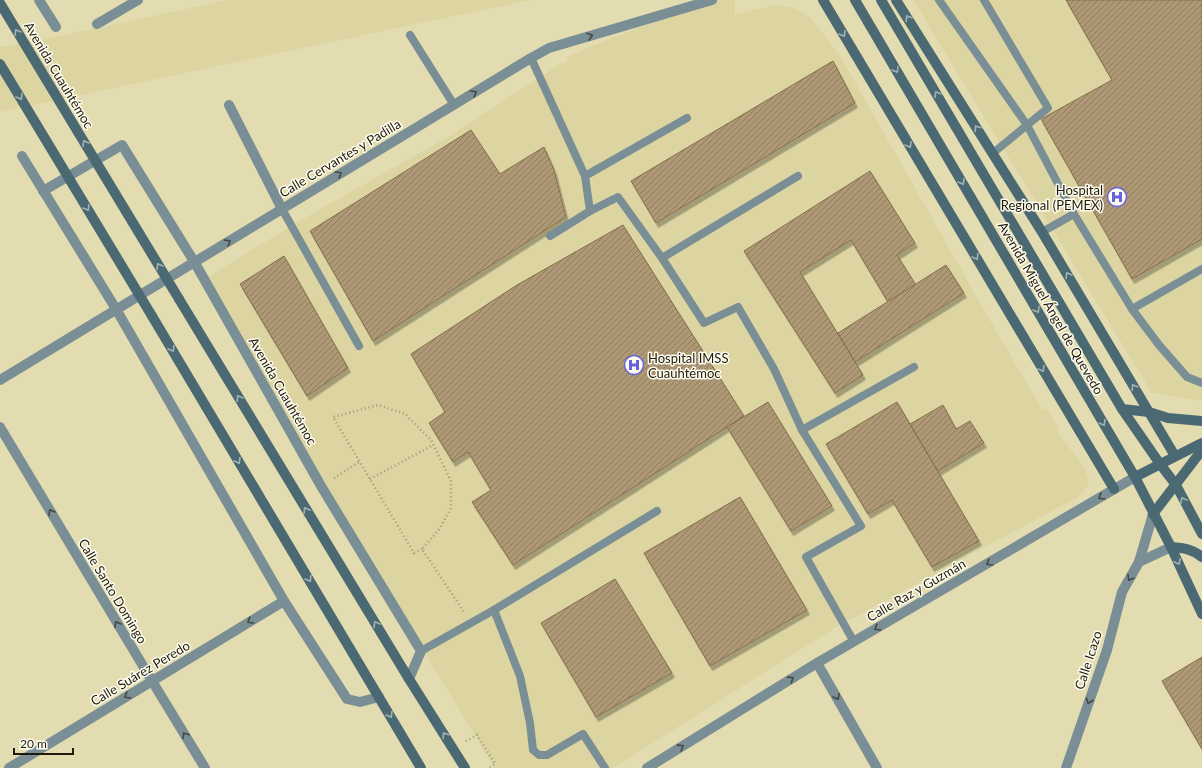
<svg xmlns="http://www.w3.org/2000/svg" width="1202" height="768" font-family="Lato,sans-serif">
	<defs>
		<pattern id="building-hatch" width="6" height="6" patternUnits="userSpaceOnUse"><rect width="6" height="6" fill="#af9874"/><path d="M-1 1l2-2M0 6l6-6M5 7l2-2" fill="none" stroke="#8e7b5d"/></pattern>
		<filter id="shadow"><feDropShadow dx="2.5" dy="4.5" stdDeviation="0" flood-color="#0004"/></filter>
	</defs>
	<rect width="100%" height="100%" fill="#e3dcb1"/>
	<g fill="#dcd4a1">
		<path d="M228,0H530L0,112V47L55,37Z"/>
		<path d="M711,0H735V15L758,9L776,5L791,7L800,11L811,18L839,54L991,322L1043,411L1046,408L1059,429L1057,432L1080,462L1085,469L1089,480L1088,486L1078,497L838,626L613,768H495L405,621L203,280L296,223L446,138L557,66L568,61L566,57L602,42Z"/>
		<path d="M913,0H1202V401L1152,393Z"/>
	</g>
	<g fill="url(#building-hatch)" stroke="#846f4c" filter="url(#shadow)">
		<path d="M1066,0H1202V239L1132,279L1041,119L1112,80Z"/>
		<path d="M833,61L855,103L656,223L631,181Z"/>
		<path d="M471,130L500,174L544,147L554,170L566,217L373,341L310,231Z"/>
		<path d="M870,171L915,243L897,255L916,285L888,302L851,240L800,272L863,375L835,393L744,251Z"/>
		<path d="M623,225L744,416L513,565L472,502L491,490L468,452L453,462L429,423L445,412L411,354L517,285Z"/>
		<path d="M284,256L348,368L307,396L240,284Z"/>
		<path d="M946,265L964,293L855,362L838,333Z"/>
		<path d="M768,402L832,506L791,531L727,427Z"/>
		<path d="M897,402L979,541L932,567L892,500L868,514L826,444Z"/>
		<path d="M943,405L956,429L970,421L984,443L938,471L910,424Z"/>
		<path d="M740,497L807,610L710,666L644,553Z"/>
		<path d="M615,579L672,673L596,717L541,623Z"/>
		<path d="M1202,657V749L1162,681Z"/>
	</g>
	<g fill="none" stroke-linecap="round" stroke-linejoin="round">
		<g stroke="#9e9876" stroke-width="2.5" stroke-dasharray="1 3" stroke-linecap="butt">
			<path d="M334,478L359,462"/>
			<path d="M370,479L433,445"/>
			<path d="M422,549L414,553L333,417L378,405L405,414L431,440L451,481V508L438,531L422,549L464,612"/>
			<path d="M466,741L477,735L495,764L489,768"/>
		</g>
		<g stroke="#7a8e95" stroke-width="8">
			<path d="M939,0L1027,125L1074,214"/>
			<path d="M984,0L1048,108L993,153"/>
			<path d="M410,35L454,105"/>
			<path d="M531,58L585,176L687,118"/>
			<path d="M585,176L590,211L618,197L662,258L798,176"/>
			<path d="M282,209L359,346"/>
			<path d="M1042,232L1074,214L1132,309L1159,345L1187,377L1202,383"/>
			<path d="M550,236L590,211"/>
			<path d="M662,258L704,323L738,307L774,369L802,430L861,526L806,557L854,642"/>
			<path d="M1132,309L1202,269"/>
			<path d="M802,430L914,367"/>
			<path d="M494,610L520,676L530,723L533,750L539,755H547L583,734L605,768"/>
			<path d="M421,651L494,610L657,511"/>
		</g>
		<g stroke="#7a8e95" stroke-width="10">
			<path d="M39,0L56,27"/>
			<path d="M97,24L138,0"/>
			<path d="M229,105L282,209"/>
			<path d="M22,156L116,309L284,601L347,699L360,702L379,697"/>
			<path d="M43,191L122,145L195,263L321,486L421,651L409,679"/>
			<path d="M0,380L531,58L549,48L712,0"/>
			<path d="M0,427L152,681L205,768"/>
			<path d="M1139,562L1153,514"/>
			<path d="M817,663L877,768"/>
			<path d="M9,768L284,601"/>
			<path d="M647,768L817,663L1135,477"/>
			<path d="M1066,768L1107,650L1122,592L1139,562L1171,547"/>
		</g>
		<g stroke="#4b6973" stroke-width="10">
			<path d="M823,0L1114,489"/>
			<path d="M855,0L1135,477L1171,547L1202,614"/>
			<path d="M881,0L1122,409L1160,464L1176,485L1202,534"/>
			<path d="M896,0L1042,232L1175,456"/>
			<path d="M179,299L409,679L465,768"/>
			<path d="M152,316L421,768"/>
			<path d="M1122,409L1149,412L1168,418L1202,421"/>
			<path d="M1135,477L1202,443"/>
			<path d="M1153,514L1202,450"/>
			<path d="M1171,547C1184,548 1192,549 1202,557"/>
		</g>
		<g stroke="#4b6973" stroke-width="10">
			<path d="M0,3L179,299"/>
			<path d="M0,64L152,316"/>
		</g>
	</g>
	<defs><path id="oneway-chevron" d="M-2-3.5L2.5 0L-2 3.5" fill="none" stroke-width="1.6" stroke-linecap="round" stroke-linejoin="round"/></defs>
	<g stroke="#a4b2b1">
		<use href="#oneway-chevron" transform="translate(908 18) rotate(-122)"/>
		<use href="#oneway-chevron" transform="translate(17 32) rotate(-121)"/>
		<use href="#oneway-chevron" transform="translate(843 34) rotate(59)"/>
		<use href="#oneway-chevron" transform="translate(896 70) rotate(60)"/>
		<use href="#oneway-chevron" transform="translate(937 94) rotate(-121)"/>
		<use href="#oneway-chevron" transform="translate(20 97) rotate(59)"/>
		<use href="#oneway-chevron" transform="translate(977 128) rotate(-122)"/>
		<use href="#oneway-chevron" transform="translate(85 143) rotate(-121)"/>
		<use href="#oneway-chevron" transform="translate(909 145) rotate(59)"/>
		<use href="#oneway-chevron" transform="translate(962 182) rotate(60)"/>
		<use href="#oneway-chevron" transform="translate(87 208) rotate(59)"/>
		<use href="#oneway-chevron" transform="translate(976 257) rotate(59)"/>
		<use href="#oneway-chevron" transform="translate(159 266) rotate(-121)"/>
		<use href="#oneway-chevron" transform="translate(1068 275) rotate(-121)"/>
		<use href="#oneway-chevron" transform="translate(1037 310) rotate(60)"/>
		<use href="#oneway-chevron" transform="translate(172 349) rotate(59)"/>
		<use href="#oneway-chevron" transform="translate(1042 369) rotate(59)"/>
		<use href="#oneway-chevron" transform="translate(1134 387) rotate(-121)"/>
		<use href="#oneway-chevron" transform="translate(239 398) rotate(-121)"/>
		<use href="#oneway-chevron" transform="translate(1103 423) rotate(60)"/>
		<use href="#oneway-chevron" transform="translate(238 461) rotate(59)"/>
		<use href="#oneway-chevron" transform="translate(1183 500) rotate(-118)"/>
		<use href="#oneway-chevron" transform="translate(306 510) rotate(-121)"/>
		<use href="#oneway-chevron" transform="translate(1178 562) rotate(65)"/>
		<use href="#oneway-chevron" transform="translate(309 579) rotate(59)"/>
		<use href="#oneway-chevron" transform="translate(376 624) rotate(-121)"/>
		<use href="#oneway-chevron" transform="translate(390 715) rotate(59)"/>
		<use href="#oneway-chevron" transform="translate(445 735) rotate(-122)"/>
	</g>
	<g stroke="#434942">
		<use href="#oneway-chevron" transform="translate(590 36) rotate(-17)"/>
		<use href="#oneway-chevron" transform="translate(474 93) rotate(-31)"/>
		<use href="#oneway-chevron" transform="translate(339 174) rotate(-31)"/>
		<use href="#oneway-chevron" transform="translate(228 242) rotate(-32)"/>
		<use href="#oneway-chevron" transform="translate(1101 497) rotate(150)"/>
		<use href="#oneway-chevron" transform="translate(51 512) rotate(-121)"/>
		<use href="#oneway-chevron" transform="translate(989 563) rotate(150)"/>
		<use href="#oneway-chevron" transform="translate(1130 578) rotate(120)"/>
		<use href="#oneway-chevron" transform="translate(250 621) rotate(149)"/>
		<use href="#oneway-chevron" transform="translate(117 624) rotate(-121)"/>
		<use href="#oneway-chevron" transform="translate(877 628) rotate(150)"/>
		<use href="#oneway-chevron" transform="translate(791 679) rotate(-32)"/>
		<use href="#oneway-chevron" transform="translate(127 696) rotate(149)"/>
		<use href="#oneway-chevron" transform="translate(837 697) rotate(61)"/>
		<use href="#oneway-chevron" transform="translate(1089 701) rotate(109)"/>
		<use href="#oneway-chevron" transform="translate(185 735) rotate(-122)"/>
		<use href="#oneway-chevron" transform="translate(681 747) rotate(-32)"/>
	</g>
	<defs>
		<g id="hospital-ring" transform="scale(1)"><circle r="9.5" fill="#fefcef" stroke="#6663dc" stroke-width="1.5"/><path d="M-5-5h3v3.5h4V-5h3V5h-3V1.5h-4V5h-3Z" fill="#6663dc"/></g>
	</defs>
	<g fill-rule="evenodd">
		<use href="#hospital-ring" x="1117" y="197"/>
		<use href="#hospital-ring" x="634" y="365"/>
	</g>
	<g text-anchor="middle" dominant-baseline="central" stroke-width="3" stroke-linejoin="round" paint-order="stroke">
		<g font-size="13" fill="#1e1b0b" stroke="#fefcef">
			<text transform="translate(59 75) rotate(59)">Avenida Cuauhtémoc</text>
			<text transform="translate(340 158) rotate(-31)">Calle Cervantes y Padilla</text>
			<text transform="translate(1051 308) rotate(60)">Avenida Miguel Ángel de Quevedo</text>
			<text transform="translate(283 391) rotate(60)">Avenida Cuauhtémoc</text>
			<text transform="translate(916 590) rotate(-30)">Calle Raz y Guzmán</text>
			<text transform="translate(113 591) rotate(59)">Calle Santo Domingo</text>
			<text transform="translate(1088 660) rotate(-72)">Calle Icazo</text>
			<text transform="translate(140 673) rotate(-31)">Calle Suárez Peredo</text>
		</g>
		<g font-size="13" fill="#1e1b0b" stroke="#fefcef" text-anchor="end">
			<text x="1103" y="190">Hospital<tspan x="1103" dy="15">Regional (PEMEX)</tspan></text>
			<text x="648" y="358" text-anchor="start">Hospital IMSS<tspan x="648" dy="15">Cuauhtémoc</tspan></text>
		</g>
	</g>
	<path d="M14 748v6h59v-6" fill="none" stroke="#1e1b0b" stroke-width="2"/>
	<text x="20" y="748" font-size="12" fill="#1e1b0b" stroke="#fefcef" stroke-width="3" paint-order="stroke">20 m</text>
</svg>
